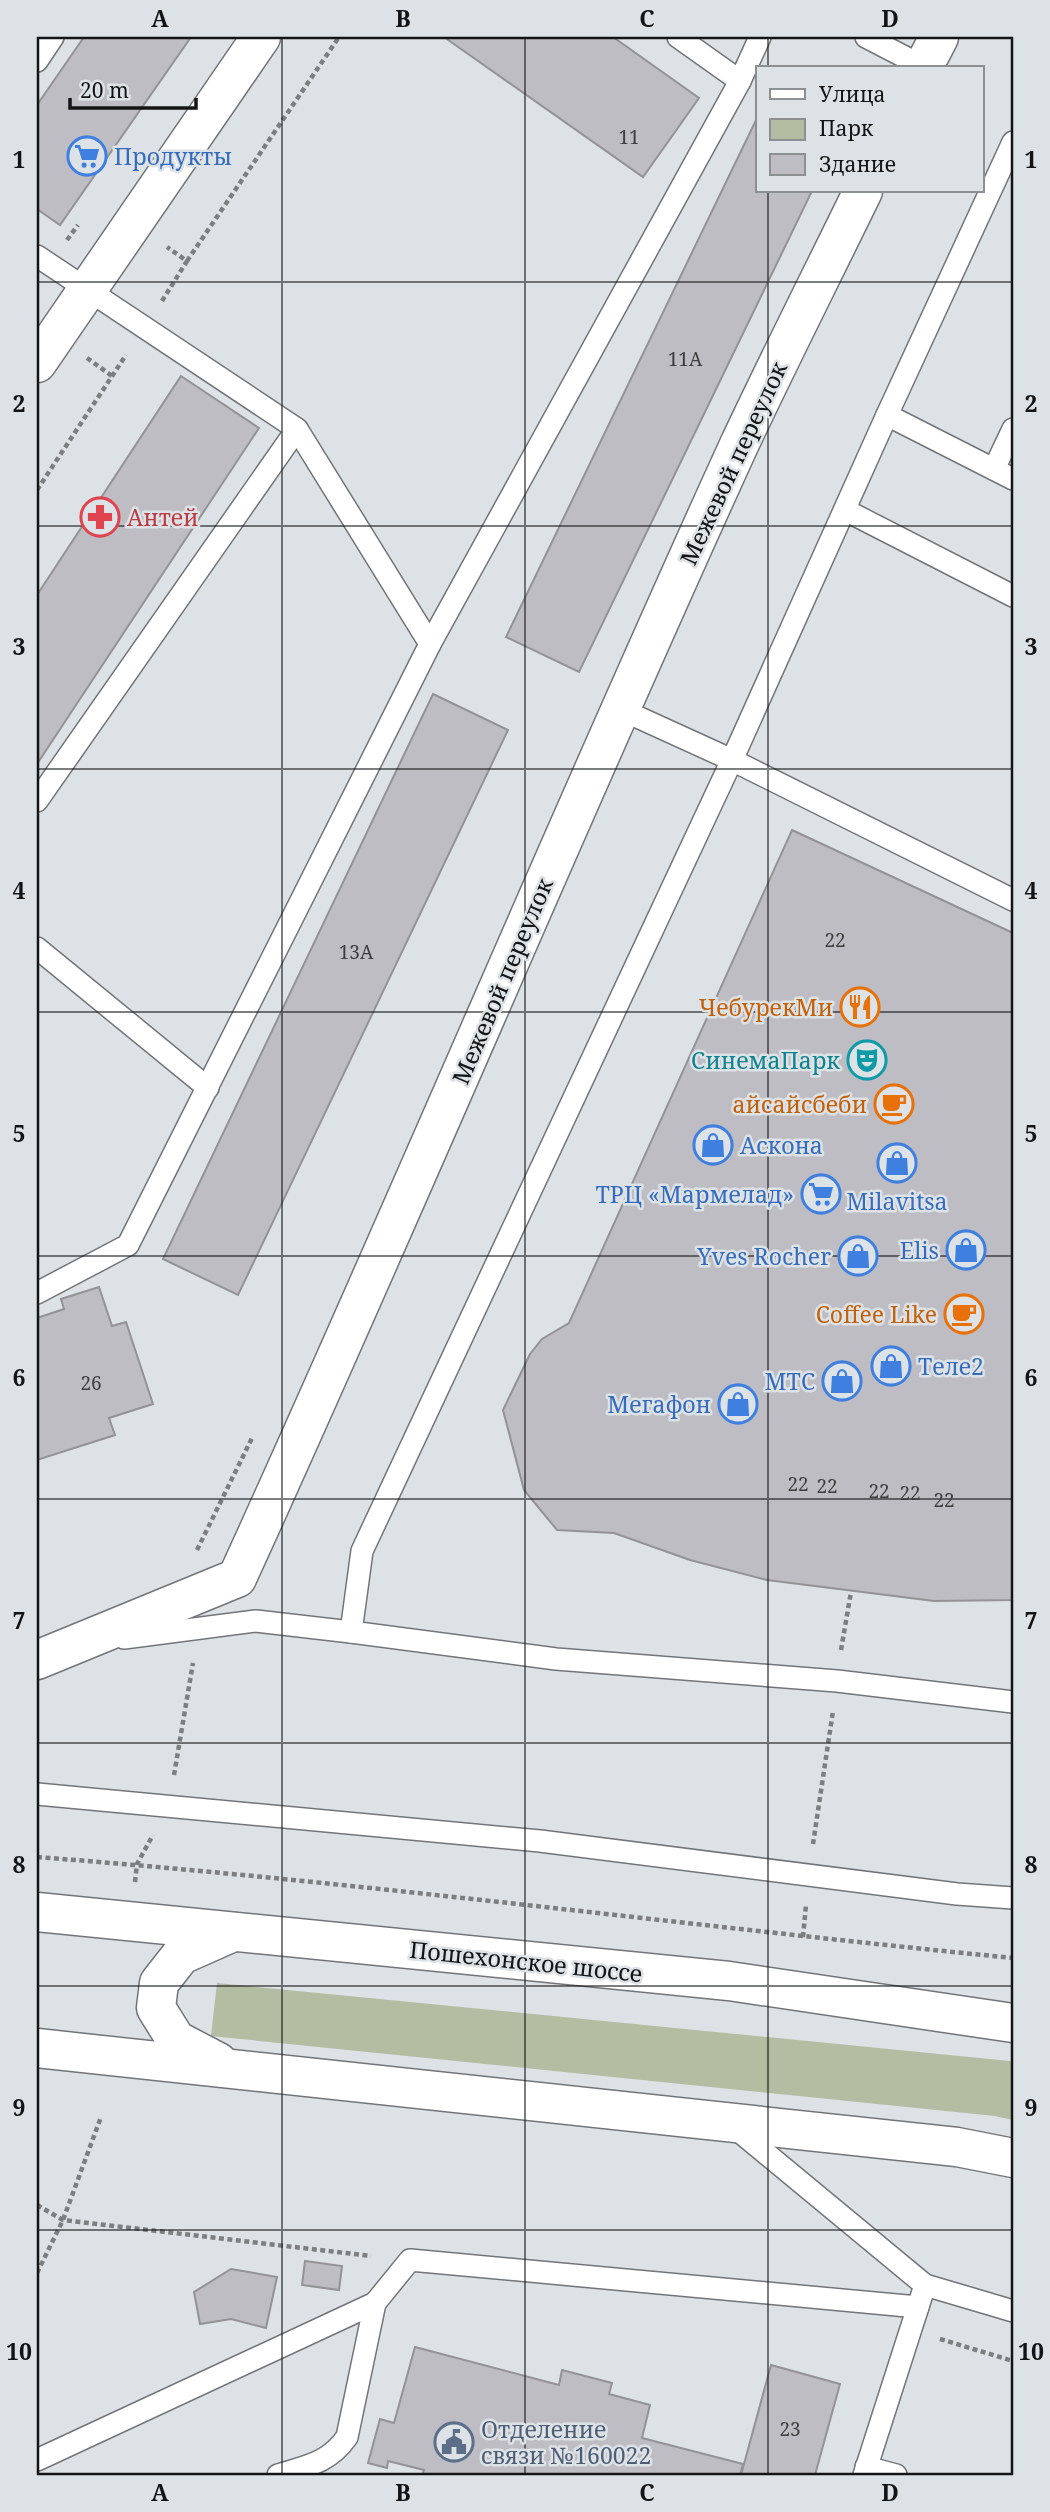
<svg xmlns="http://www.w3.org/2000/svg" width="1050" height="2512" font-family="'Noto Serif',serif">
	<rect width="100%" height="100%" fill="#dde2e6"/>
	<path fill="#b3bda2" d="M217,1983L1010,2061L1013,2062V2120L995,2116L211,2036Z"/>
	<g fill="#bebdc3" stroke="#939297" stroke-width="2">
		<path d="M84,37H191L60,225L37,209V105Z"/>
		<path d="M444,37H613L699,98L643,177Z"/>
		<path d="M758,116V191H812L579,672L506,637Z"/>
		<path d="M181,376L259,428L37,764V595Z"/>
		<path d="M433,694L508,730L238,1295L163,1259Z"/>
		<path d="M792,830L1013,933V1600L934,1601L767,1580L690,1560L614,1533L557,1530L524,1490L503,1410L530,1354L542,1339L569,1323Z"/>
		<path d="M99,1287L112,1326L126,1322L153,1404L109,1418L115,1435L37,1460V1318L64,1309L61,1299Z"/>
		<path d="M305,2261L342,2266L339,2290L302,2285Z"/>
		<path d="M231,2269L277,2277L266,2328L231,2319L200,2324L194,2292Z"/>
		<path d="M415,2347L559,2385L562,2370L612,2383L609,2394L650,2405L642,2438L743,2464L740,2475H422L424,2470L388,2461L387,2468L368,2463L380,2419L394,2423Z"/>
		<path d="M771,2365L840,2384L815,2475H741Z"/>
	</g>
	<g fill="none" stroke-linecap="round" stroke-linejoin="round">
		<g stroke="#717579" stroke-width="24">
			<g id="lane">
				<path d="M678,37L740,81L760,37"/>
				<path d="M866,37L924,67"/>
				<path d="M37,61L53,37"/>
				<path d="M1013,142L887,415L732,760L1013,900"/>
				<path d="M37,256L297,429L430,644L128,1245L37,1293"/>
				<path d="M887,415L1013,479"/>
				<path d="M994,469L1013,429"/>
				<path d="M845,510L1013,596"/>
				<path d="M430,644L740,81"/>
				<path d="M620,709L732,760L362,1551L351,1632L556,1659L837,1681L1013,1702"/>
				<path d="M37,801L297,429"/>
				<path d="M37,948L208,1088"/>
				<path d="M124,1638L256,1621L351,1632"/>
				<path d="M37,1794L540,1841L957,1894L1013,1898"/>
				<path d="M734,2127L925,2285L864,2475"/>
				<path d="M925,2285L1013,2311"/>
				<path d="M37,2460L375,2303L410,2260L918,2307"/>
				<path d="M866,2467L896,2475"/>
				<path d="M278,2475C307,2466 329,2463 347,2437L375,2303"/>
			</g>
		</g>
		<g stroke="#717579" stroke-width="41">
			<g id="street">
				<path d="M923,68L939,37"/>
				<path d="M37,363L261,37"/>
				<path d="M37,1660L237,1578C409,1202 567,821 739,445C779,360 822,275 863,191"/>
			</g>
		</g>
		<g stroke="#717579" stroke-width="41">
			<g id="secondary">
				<path d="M37,1912L729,1981L1013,2023"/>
				<path d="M37,2048L957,2147L1013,2158"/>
				<path d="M218,2062L176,2040L156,2008L159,1983L181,1955L233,1932"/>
			</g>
		</g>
		<g stroke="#7b7f81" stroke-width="4.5" stroke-dasharray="5 3.5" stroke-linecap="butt">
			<path d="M67,240L78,225"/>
			<path d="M187,261L339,37"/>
			<path d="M162,301L187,261L167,247"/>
			<path d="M87,358L112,376"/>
			<path d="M37,490L126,355"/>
			<path d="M197,1550L252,1438"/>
			<path d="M841,1650L851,1592"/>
			<path d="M174,1775L193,1663"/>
			<path d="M813,1844L833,1711"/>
			<path d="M37,1857C363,1882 688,1926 1013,1958"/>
			<path d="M135,1882L137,1864L153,1835"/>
			<path d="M803,1937L806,1905"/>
			<path d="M37,2205L63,2220L371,2256"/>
			<path d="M37,2273L63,2220L101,2117"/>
			<path d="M940,2339L1013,2361"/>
		</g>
		<use href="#lane" stroke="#fff" stroke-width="21"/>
		<use href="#street" stroke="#fff" stroke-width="38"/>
		<use href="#secondary" stroke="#fff" stroke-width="38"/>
	</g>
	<path fill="none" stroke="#121415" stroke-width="2" stroke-opacity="0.55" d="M282,37V2475M525,37V2475M768,37V68M768,191V2475M37,282H1013M37,526H1013M37,769H1013M37,1012H1013M37,1256H1013M37,1499H1013M37,1743H1013M37,1986H1013M37,2230H1013"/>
	<defs>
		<g id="supermarket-ring" transform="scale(2.0125)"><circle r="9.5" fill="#dde2e6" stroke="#3f7fe0" stroke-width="1.5"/><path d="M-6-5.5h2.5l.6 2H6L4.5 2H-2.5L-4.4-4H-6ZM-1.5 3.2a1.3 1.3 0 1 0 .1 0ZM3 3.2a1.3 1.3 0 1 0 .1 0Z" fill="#3f7fe0"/></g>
		<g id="pharmacy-ring" transform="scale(2.0125)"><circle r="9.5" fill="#dde2e6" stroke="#e0444e" stroke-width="1.5"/><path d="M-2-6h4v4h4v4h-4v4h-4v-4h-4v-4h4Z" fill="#e0444e"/></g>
		<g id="restaurant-ring" transform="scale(2.0125)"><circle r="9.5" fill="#dde2e6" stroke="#e8710a" stroke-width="1.5"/><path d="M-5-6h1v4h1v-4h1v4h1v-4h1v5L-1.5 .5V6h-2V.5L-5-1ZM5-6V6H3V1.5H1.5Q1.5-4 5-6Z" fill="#e8710a"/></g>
		<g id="theatre-ring" transform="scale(2.0125)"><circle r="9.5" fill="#dde2e6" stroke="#0f9aa8" stroke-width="1.5"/><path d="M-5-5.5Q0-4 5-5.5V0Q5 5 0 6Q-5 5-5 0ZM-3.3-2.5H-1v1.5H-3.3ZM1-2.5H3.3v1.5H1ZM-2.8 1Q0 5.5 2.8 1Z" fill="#0f9aa8"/></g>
		<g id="cafe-ring" transform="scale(2.0125)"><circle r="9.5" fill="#dde2e6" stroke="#e8710a" stroke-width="1.5"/><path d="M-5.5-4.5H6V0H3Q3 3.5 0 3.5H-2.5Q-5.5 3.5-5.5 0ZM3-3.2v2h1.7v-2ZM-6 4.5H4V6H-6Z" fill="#e8710a"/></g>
		<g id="shop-ring" transform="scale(2.0125)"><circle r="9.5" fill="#dde2e6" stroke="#3f7fe0" stroke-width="1.5"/><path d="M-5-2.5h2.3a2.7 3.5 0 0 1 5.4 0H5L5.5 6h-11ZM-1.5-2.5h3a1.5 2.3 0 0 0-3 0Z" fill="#3f7fe0"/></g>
		<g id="civic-ring" transform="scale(2.0125)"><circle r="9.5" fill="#dde2e6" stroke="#5c6f8a" stroke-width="1.5"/><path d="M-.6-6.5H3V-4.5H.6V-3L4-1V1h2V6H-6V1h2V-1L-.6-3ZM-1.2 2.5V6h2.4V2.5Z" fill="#5c6f8a"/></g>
	</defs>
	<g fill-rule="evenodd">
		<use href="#supermarket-ring" x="87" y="156"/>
		<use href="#pharmacy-ring" x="100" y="517"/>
		<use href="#restaurant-ring" x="860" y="1007"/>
		<use href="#theatre-ring" x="867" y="1060"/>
		<use href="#cafe-ring" x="894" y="1104"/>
		<use href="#shop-ring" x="713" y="1145"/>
		<use href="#shop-ring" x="897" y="1163"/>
		<use href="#supermarket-ring" x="821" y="1194"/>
		<use href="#shop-ring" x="966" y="1250"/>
		<use href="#shop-ring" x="858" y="1256"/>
		<use href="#cafe-ring" x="964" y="1314"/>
		<use href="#shop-ring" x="891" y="1366"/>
		<use href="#shop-ring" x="842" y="1381"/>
		<use href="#shop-ring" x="738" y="1404"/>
		<use href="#civic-ring" x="454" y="2442"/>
	</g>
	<g text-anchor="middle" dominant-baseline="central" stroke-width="5" stroke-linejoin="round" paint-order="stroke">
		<g font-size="19" fill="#3d3e40">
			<text x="629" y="137">11</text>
			<text x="685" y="359">11А</text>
			<text x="835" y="940">22</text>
			<text x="356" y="952">13А</text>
			<text x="91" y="1383">26</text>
			<text x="798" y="1484">22</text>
			<text x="827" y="1486">22</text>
			<text x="879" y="1491">22</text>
			<text x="910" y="1493">22</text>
			<text x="944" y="1500">22</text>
			<text x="790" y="2429">23</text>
		</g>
		<g font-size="23" fill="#366cbe" stroke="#dde2e6" text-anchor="end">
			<text x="114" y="156" text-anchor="start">Продукты</text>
			<text x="740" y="1145" text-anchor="start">Аскона</text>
			<text x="794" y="1194">ТРЦ «Мармелад»</text>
			<text x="897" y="1201" text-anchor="middle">Milavitsa</text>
			<text x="939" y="1250">Elis</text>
			<text x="831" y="1256">Yves Rocher</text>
			<text x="918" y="1366" text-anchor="start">Теле2</text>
			<text x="815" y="1381">МТС</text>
			<text x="711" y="1404">Мегафон</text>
		</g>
		<g font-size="23" fill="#121415" stroke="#dde2e6">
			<text transform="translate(733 463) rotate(-65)">Межевой переулок</text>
			<text transform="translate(502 981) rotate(-67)">Межевой переулок</text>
			<text transform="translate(526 1961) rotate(6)">Пошехонское шоссе</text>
		</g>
		<g font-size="23" fill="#be3a42" stroke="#dde2e6" text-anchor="start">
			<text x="127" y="517">Антей</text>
		</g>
		<g font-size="23" fill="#c56008" stroke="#dde2e6" text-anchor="end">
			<text x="833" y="1007">ЧебурекМи</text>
			<text x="867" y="1104">айсайсбеби</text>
			<text x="937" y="1314">Coffee Like</text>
		</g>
		<g font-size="23" fill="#0d838f" stroke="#dde2e6" text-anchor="end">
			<text x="840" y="1060">СинемаПарк</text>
		</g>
		<g font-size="23" fill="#4e5e75" stroke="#dde2e6" text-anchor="start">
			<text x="481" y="2429">Отделение<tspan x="481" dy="26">связи №160022</tspan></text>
		</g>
	</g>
	<rect width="1050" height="2512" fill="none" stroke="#dde2e6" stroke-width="77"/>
	<rect x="756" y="66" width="228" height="126" fill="#dde2e6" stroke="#8c9092" stroke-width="2"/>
	<rect x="770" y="89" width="35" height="10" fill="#ffffff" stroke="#8c9092" stroke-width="2"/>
	<text x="819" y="102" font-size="21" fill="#121415">Улица</text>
	<rect x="770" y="119" width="35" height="21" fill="#b3bda2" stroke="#8c9092" stroke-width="2"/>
	<text x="819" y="136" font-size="21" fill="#121415">Парк</text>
	<rect x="770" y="154" width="35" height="21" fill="#bebdc3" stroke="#8c9092" stroke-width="2"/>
	<text x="819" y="172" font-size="21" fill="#121415">Здание</text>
	<path d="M70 98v10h126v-10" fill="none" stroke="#121415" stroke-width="3.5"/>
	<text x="80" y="98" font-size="21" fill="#121415" stroke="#dde2e6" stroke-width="5" paint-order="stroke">20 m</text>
	<rect x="38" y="38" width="974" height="2436" fill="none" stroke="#121415" stroke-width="2.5"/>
	<g font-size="23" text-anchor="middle" font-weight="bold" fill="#121415">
		<text x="160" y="27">A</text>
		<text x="403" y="27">B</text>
		<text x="647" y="27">C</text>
		<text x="890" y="27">D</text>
		<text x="19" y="168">1</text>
		<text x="1031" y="168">1</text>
		<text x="19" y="412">2</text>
		<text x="1031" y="412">2</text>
		<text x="19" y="655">3</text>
		<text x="1031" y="655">3</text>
		<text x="19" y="899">4</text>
		<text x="1031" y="899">4</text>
		<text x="19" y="1142">5</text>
		<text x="1031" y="1142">5</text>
		<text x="19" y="1386">6</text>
		<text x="1031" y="1386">6</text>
		<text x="19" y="1629">7</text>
		<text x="1031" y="1629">7</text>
		<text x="19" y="1873">8</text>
		<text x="1031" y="1873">8</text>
		<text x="19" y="2116">9</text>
		<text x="1031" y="2116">9</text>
		<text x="19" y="2360">10</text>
		<text x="1031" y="2360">10</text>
		<text x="160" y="2501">A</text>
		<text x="403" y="2501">B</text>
		<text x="647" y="2501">C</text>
		<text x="890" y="2501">D</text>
	</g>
</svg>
